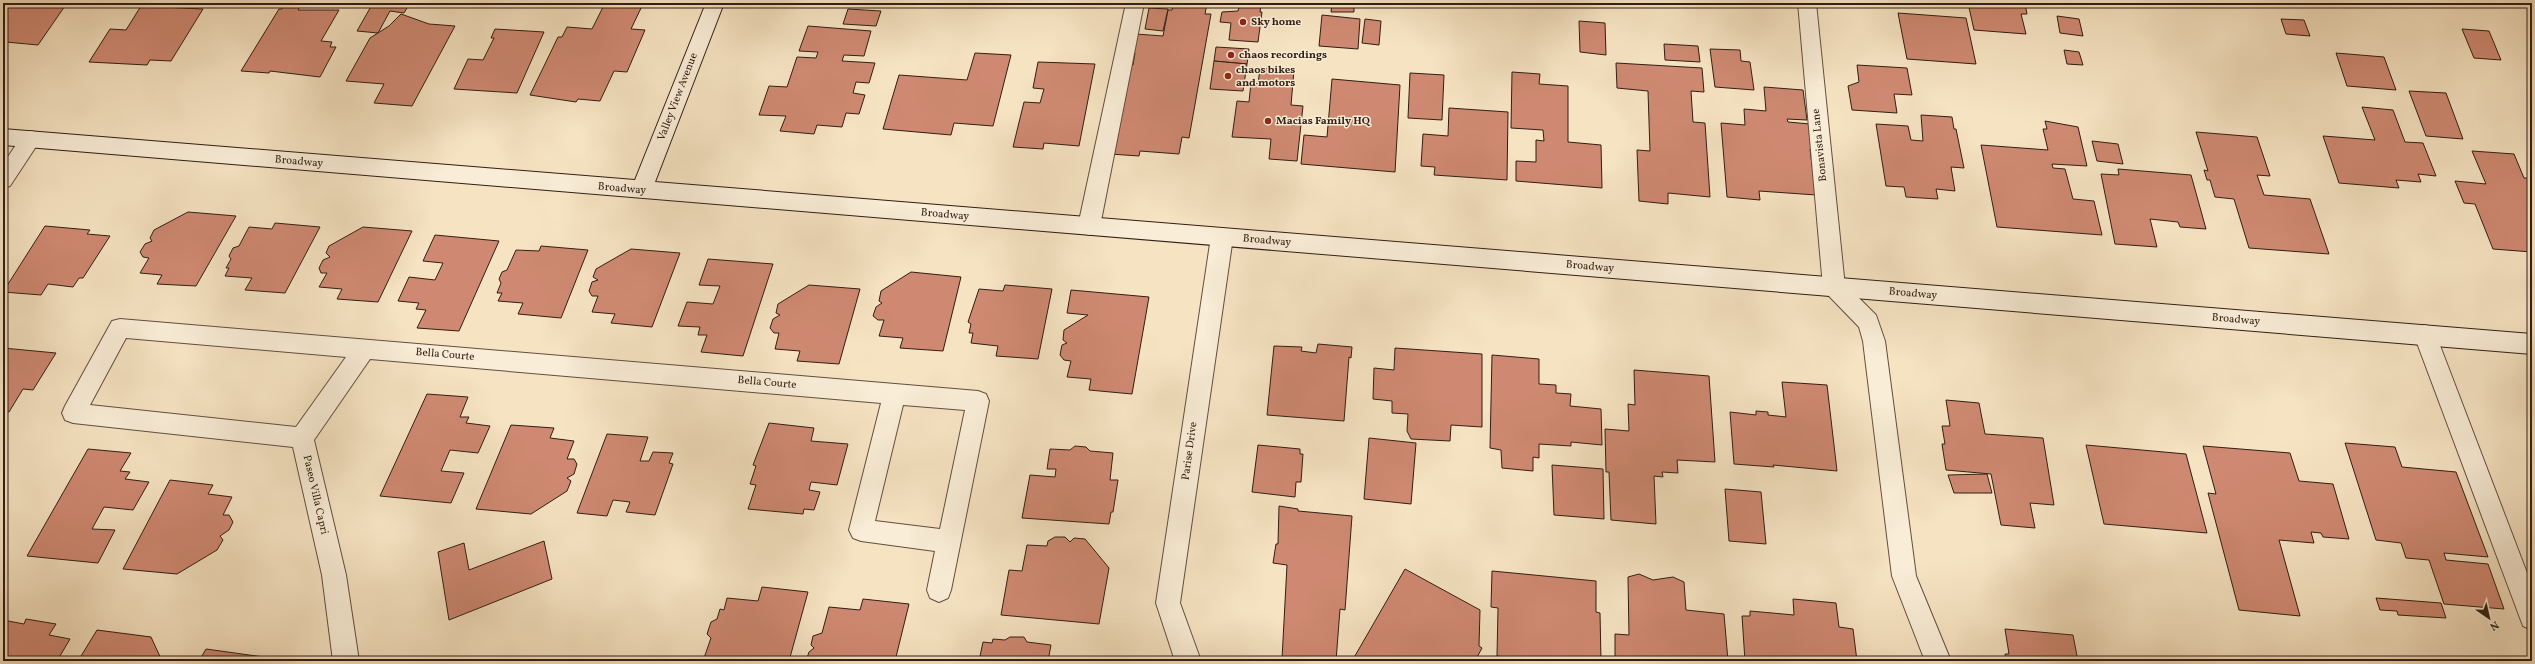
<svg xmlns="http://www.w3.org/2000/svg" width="2535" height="664" font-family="Vollkorn,serif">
	<rect width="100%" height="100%" fill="#f6e3c2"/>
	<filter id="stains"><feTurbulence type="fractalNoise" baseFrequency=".005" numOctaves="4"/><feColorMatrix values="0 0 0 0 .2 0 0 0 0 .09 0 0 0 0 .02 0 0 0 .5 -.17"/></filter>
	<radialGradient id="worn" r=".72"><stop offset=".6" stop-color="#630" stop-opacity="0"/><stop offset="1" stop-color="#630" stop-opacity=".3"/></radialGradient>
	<g fill="#cf8972" stroke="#311d13">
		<path d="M3,3H67L38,45L6,42L3,47Z"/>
		<path d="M101,3H143L141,6Z"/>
		<path d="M285,3H302L298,10H339L321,41L332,42L330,47H336L320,77L270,71L269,73L241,71L279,9H282Z"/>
		<path d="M373,3H410L404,13L390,11L378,33L357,31Z"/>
		<path d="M473,3H509L507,7L472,5Z"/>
		<path d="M605,3L642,6L631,29L645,30L627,72L614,71L600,101L578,99L576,102L530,95L558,37H562L567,27L592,29Z"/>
		<path d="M1174,3H1207L1205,14H1211L1189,138L1182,137L1179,154L1140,151L1139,156L1110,154L1129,64L1133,65L1135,53L1132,52L1136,34L1163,36L1168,10H1172Z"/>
		<path d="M1240,3L1261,5L1260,12H1262L1258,42L1229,40L1231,23L1220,22L1222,12L1238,11Z"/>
		<path d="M1332,3H1354V12H1331Z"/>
		<path d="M1968,3H2025L2027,14H2021L2026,34L1974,30Z"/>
		<path d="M141,6L203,9L171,61L150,60L147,65L89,62L110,29L126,30Z"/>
		<path d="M1149,8L1168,9L1163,31L1145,29Z"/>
		<path d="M848,9L881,11L876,26L843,24Z"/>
		<path d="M1898,13L1966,18L1976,64L1907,59Z"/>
		<path d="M401,14L429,24L455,26L412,106L374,103L384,84L346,81L370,38L389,26Z"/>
		<path d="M1322,15L1360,19L1358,49L1319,46Z"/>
		<path d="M2057,16L2079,19L2083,36L2060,33Z"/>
		<path d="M1365,19L1381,21L1379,45L1362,43Z"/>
		<path d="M2281,19L2304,20L2310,36L2286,34Z"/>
		<path d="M1579,21L1605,23L1606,55L1580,52Z"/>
		<path d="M808,26L871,31L864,56L844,55L842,61L875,63L869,83L856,82L853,93L865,95L859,114L846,113L842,127L817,125L814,134L780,131L786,116L759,115L769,86L787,87L797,57L816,58L818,52L799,51Z"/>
		<path d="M495,29L544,32L517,93L454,89L468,59L483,60L494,38H491Z"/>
		<path d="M2462,29L2489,31L2501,60L2474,58Z"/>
		<path d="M1664,44L1698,46L1700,62L1665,60Z"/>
		<path d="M1216,47L1249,49L1247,64L1214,61Z"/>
		<path d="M1710,49L1740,50L1741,61L1750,62L1754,90L1715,87Z"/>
		<path d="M2064,50L2079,52L2083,65L2067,64Z"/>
		<path d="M975,53L1011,55L993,126L954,123L951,135L883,129L899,75L967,80Z"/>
		<path d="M2336,53L2384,57L2396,90L2347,86Z"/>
		<path d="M1214,61L1247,64L1243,91L1210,89Z"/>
		<path d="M1038,62L1095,64L1079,146L1044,143L1043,149L1013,147L1024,102L1040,103L1044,89L1033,88Z"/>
		<path d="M1616,63L1702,68L1704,92L1691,91L1693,122L1705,123L1710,197L1668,193V204L1639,201L1637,150L1650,151L1648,91L1617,88Z"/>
		<path d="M1857,65L1907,68L1912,95L1894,94L1897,113L1852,110L1848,86L1859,82Z"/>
		<path d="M1260,68L1294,70L1291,105L1303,106L1297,161L1269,159L1271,139L1232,137L1237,101L1249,102L1251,82L1258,84Z"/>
		<path d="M1512,72L1540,74L1539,84L1568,86V142L1601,145L1602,188L1516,181V161L1536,162V140L1544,141L1543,130L1511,128Z"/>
		<path d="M1410,73L1444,75L1442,120L1408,118Z"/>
		<path d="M1332,79L1400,85L1395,172L1301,164L1304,135L1327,137Z"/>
		<path d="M1764,87L1803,90L1807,120L1787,119L1788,122L1810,124L1814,149H1810L1816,195L1759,191L1760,200L1727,197L1721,123L1745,125L1744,109L1766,111Z"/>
		<path d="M2409,91L2446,93L2463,139L2426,136Z"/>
		<path d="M2362,107L2393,110L2405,142L2423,143L2436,176L2418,174L2421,182L2396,180L2399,188L2339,183L2323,136L2375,140Z"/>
		<path d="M1449,108L1508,112L1507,180L1434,175L1435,167L1421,166L1423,134L1448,136Z"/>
		<path d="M1921,115L1952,117L1954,129H1956L1964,168L1951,167L1955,191L1936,189L1938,199L1906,197L1904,187L1886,186L1876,124L1908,126L1911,140L1923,141Z"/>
		<path d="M2045,121L2078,127L2087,166L2052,164L2053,168L2065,169L2073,199L2094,201L2102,235L1997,227L1981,145L2048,150L2043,129H2047Z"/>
		<path d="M2196,132L2257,137L2270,176L2257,175L2264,195L2310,199L2329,254L2249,248L2234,199L2215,197L2210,180H2207L2204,170L2208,171Z"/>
		<path d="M2092,141L2118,144L2123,164L2097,161Z"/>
		<path d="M2472,151L2514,154L2524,178H2531L2532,252L2493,249L2475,204L2464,203L2455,181L2486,184Z"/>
		<path d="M2118,169L2191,175L2206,229L2180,227L2178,222L2150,219L2157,247L2115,244L2101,174L2119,175Z"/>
		<path d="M188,212L236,216L196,286L157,284L162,275L140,273L149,258L143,257L140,252L145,244L152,241L150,238L154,230Z"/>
		<path d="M275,223L320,227L285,293L245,290L252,278L225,276L229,268H226L231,259L229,256L233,248L239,246L249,227L272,229Z"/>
		<path d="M45,226L90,230L87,234L110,236L83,278H79L73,287L48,284L41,295L3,292Z"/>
		<path d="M363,227L412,231L378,302L337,299L342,289L319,287L327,273H321L319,268L323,260L330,257L326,253L329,246Z"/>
		<path d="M435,235L499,241L459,331L417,328L426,310L416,309L419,303L398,301L409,277L435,280L443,263L423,261Z"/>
		<path d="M541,246L588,250L561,318L518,314L523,303L498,301L502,293H497L501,283L499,279L502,272L507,270L516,250L539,251Z"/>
		<path d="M631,249L680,253L652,327L611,323L615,314L592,312L598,296H592L589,291L592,282L598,280L593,277L596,269Z"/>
		<path d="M708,259L773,264L743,356L701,352L707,335H698L700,327L678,326L687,302L713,304L720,286L699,285Z"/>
		<path d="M911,272L961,277L943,351L900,348L903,338L879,336L884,320H878L873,316L876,307L882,303L879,301L881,291Z"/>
		<path d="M809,285L860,289L839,364L797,361L800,351L775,349L779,333H774L770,328L773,319L780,315L776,313L778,304Z"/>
		<path d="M1005,285L1052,289L1038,359L996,356L998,346L971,343L973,333H969L971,324L968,322L979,289L1003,291Z"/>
		<path d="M1071,290L1149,297L1132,394L1089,390L1091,379L1067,377L1071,361L1064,360L1060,355L1062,345L1067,343L1063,340L1064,330L1088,315L1067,313Z"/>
		<path d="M1318,344L1352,347L1351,358L1349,357L1344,421L1267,415L1274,346L1302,347L1301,351L1316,353Z"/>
		<path d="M3,348L56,353L33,390L23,389L9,412L3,411Z"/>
		<path d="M1395,348L1482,354V427L1451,425L1450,441L1411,439L1407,431L1408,414L1392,413V401L1373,399L1374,368L1394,370Z"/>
		<path d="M1492,355L1539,359V384L1556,385V393L1571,394L1570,406L1601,409L1602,445L1571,442V446L1539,444V458L1533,457V471L1502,468L1501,450L1490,448Z"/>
		<path d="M1634,370L1709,376L1715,462L1677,460L1678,473L1662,472L1663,477L1654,476L1656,524L1611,520L1609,472H1606L1605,429L1629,431L1628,404L1635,405Z"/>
		<path d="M1782,382L1827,385L1837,471L1773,465L1774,467L1734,464L1730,412L1756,415V411L1768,412V415L1786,417Z"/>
		<path d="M427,394L468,397L460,417H469L466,423L490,426L478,453L450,450L441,471L464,473L451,503L380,496Z"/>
		<path d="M1946,400L1979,403L1985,434L2043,438L2054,505L2030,503L2035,528L2001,525L1991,474L1946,470L1942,444H1945L1942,426H1950Z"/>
		<path d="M769,423L814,428L811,441L848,444L837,485L811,482L809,490L820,492L814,510L804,509L803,514L748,509L756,485L750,484L756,466L753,465Z"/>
		<path d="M511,425L554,428L550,438L574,441L567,459H574L577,464L574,474L567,478L571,481L567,491L531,514L476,509Z"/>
		<path d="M607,434L648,437L640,461H649L653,452L673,453L669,463L673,464L655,515L626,512L630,502L613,500L607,516L577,513Z"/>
		<path d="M1369,438L1416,443L1411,504L1364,499Z"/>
		<path d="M2345,443L2395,447L2402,467L2456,472L2488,557L2444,553L2446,560L2488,564L2504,609L2444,604L2429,560L2406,558L2401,543L2376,540Z"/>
		<path d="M1258,445L1300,449V454H1303L1301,482H1296L1295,497L1252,492Z"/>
		<path d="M2086,445L2186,454L2207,533L2104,524Z"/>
		<path d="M1075,446L1086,447L1090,451L1113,453L1110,480H1118L1113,512H1111L1109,524L1022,518L1030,475L1055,477L1056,469H1047L1050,449L1070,450Z"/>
		<path d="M2203,446L2290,453L2299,481L2333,484L2349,539L2323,537L2321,533L2311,532L2314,543L2279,540L2300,616L2239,610L2208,493L2216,494Z"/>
		<path d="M88,449L131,453L120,471L130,472L125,479L149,482L133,510L104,507L92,529L115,530L98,563L27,556Z"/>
		<path d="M1552,465L1603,469L1604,519L1554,515Z"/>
		<path d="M1987,474L1992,493H1954L1948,475Z"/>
		<path d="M170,480L213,485L208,494L232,497L223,515H229L233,522L229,530L220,536L223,540L217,550L177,574L123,569Z"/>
		<path d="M1725,489L1761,492L1766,544L1729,541Z"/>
		<path d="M1279,506L1298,509V511L1352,516L1345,610L1340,609L1336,661H1286V659H1282L1287,565L1273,563L1276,544H1278Z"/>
		<path d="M1055,537H1065L1070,542L1074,538L1085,539L1109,568L1099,624L1001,615L1009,570L1022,571L1027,545L1047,546L1048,541Z"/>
		<path d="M544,541L552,579L449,620L438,552L464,543L469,570Z"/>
		<path d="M1405,569L1480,610L1479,646L1482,648L1475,661H1352Z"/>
		<path d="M1492,571L1596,581V612L1600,613L1601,661H1506V657L1497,656L1498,608L1491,607Z"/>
		<path d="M1639,574L1653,580L1673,577L1684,582L1686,610L1724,614L1728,661H1615V634L1629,635L1628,577Z"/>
		<path d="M762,587L808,592L789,661H703L711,638L707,634L711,622L717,619L720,609L724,610L727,598L758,601Z"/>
		<path d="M2376,598L2441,603L2446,618L2398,615L2397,611L2380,610Z"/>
		<path d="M863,599L909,604L895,661H806L809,652L814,648L811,645L813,636L822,633L829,607L860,610Z"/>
		<path d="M1793,599L1836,603L1839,627L1853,629L1857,661H1745L1742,616H1750V611L1794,615Z"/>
		<path d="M26,619L56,624L49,635L70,639L57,661H3V620L24,624Z"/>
		<path d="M2005,629L2073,635L2078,661H2006L2005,654H2009Z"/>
		<path d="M97,630L151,637L162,661H78Z"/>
		<path d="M1010,637H1024L1027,642L1051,645L1048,661H979L983,642L992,643L993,639L1005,640Z"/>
		<path d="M206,649L278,659L277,661H199Z"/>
	</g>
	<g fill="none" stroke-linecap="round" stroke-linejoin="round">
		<g stroke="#624e3f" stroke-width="2">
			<g id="lane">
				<path d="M1126,3H1144L1100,226L1096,232L1089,235L1082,232L1078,226Z"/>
				<path d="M31,131L38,133L41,139L10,186L3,188V164L24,133Z"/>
				<path d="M1834,278L1842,281L1876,315L1885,341L1916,576L1951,661H1925L1892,576L1863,341L1859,327L1826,293L1823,287L1826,281Z"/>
				<path d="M120,319L978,391L986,394L989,401L951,590L948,598L939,602L930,598L927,590L935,551L861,541L853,538L849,530L881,403L370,359L314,440L346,575L359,661H333L322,575L293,447L73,423L65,420L62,413L65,406L112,321ZM126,338L346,357L296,427L90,405ZM903,405L965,410L940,529L875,521Z"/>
				<path d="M2425,325L2433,328L2436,335L2532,586V630L2523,626L2520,618L2414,335L2417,328Z"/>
			</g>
		</g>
		<g stroke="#624e3f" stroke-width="2">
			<g id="street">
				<path d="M1798,3H1816L1845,287L1842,293L1834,296L1826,293L1823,287Z"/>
				<path d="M1222,228L1229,231L1233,237L1180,603L1201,661H1175L1156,603L1211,237L1215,231Z"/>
			</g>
		</g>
		<g stroke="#311d13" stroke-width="2">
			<path id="secondary" d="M706,3H724L655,182L2532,334V354L3,145V129L635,180Z"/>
		</g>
		<use href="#lane" fill="#f9edd7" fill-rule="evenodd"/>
		<use href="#street" fill="#f9edd7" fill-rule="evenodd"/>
		<use href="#secondary" fill="#f9edd7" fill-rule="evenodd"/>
	</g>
	<g fill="#8f2418" stroke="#f9edd7" stroke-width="1.5">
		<circle cx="1243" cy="22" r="4"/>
		<circle cx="1231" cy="55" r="4"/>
		<circle cx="1228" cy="76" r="4"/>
		<circle cx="1268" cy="121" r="4"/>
	</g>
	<g text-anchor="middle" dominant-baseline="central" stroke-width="3" stroke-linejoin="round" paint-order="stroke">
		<g font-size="11" font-weight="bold" fill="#311d13" stroke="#f9edd7" text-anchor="start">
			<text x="1251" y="22">Sky home</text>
			<text x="1239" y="55">chaos recordings</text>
			<text x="1236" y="70">chaos bikes<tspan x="1236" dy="13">and motors</tspan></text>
			<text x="1276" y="121">Macias Family HQ</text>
		</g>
		<g font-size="11" fill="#311d13" stroke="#f9edd7">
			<text transform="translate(678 97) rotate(-69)">Valley View Avenue</text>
			<text transform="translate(1820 145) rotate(-96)">Bonavista Lane</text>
			<text transform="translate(299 162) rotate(5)">Broadway</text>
			<text transform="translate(622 189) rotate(5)">Broadway</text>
			<text transform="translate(945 215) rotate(5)">Broadway</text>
			<text transform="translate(1267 241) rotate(5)">Broadway</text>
			<text transform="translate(1590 267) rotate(5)">Broadway</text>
			<text transform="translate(1913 294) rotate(5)">Broadway</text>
			<text transform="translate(2236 320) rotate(5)">Broadway</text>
			<text transform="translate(445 355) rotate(5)">Bella Courte</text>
			<text transform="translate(767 383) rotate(5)">Bella Courte</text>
			<text transform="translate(1190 451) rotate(-82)">Parise Drive</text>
			<text transform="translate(315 495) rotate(77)">Paseo Villa Capri</text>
		</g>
	</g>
	<rect width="2535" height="664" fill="none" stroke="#f6e3c2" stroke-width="16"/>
	<rect x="4" y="4" width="2527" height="656" fill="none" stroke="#311d13" stroke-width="2"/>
	<rect x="8" y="8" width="2519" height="648" fill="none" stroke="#311d13"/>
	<g transform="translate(2489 618) rotate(146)" stroke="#f9edd7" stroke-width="3" paint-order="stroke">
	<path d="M0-3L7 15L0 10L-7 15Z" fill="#311d13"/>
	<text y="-6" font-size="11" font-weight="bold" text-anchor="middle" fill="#311d13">N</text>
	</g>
	<rect width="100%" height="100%" filter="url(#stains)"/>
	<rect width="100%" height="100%" fill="url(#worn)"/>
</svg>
